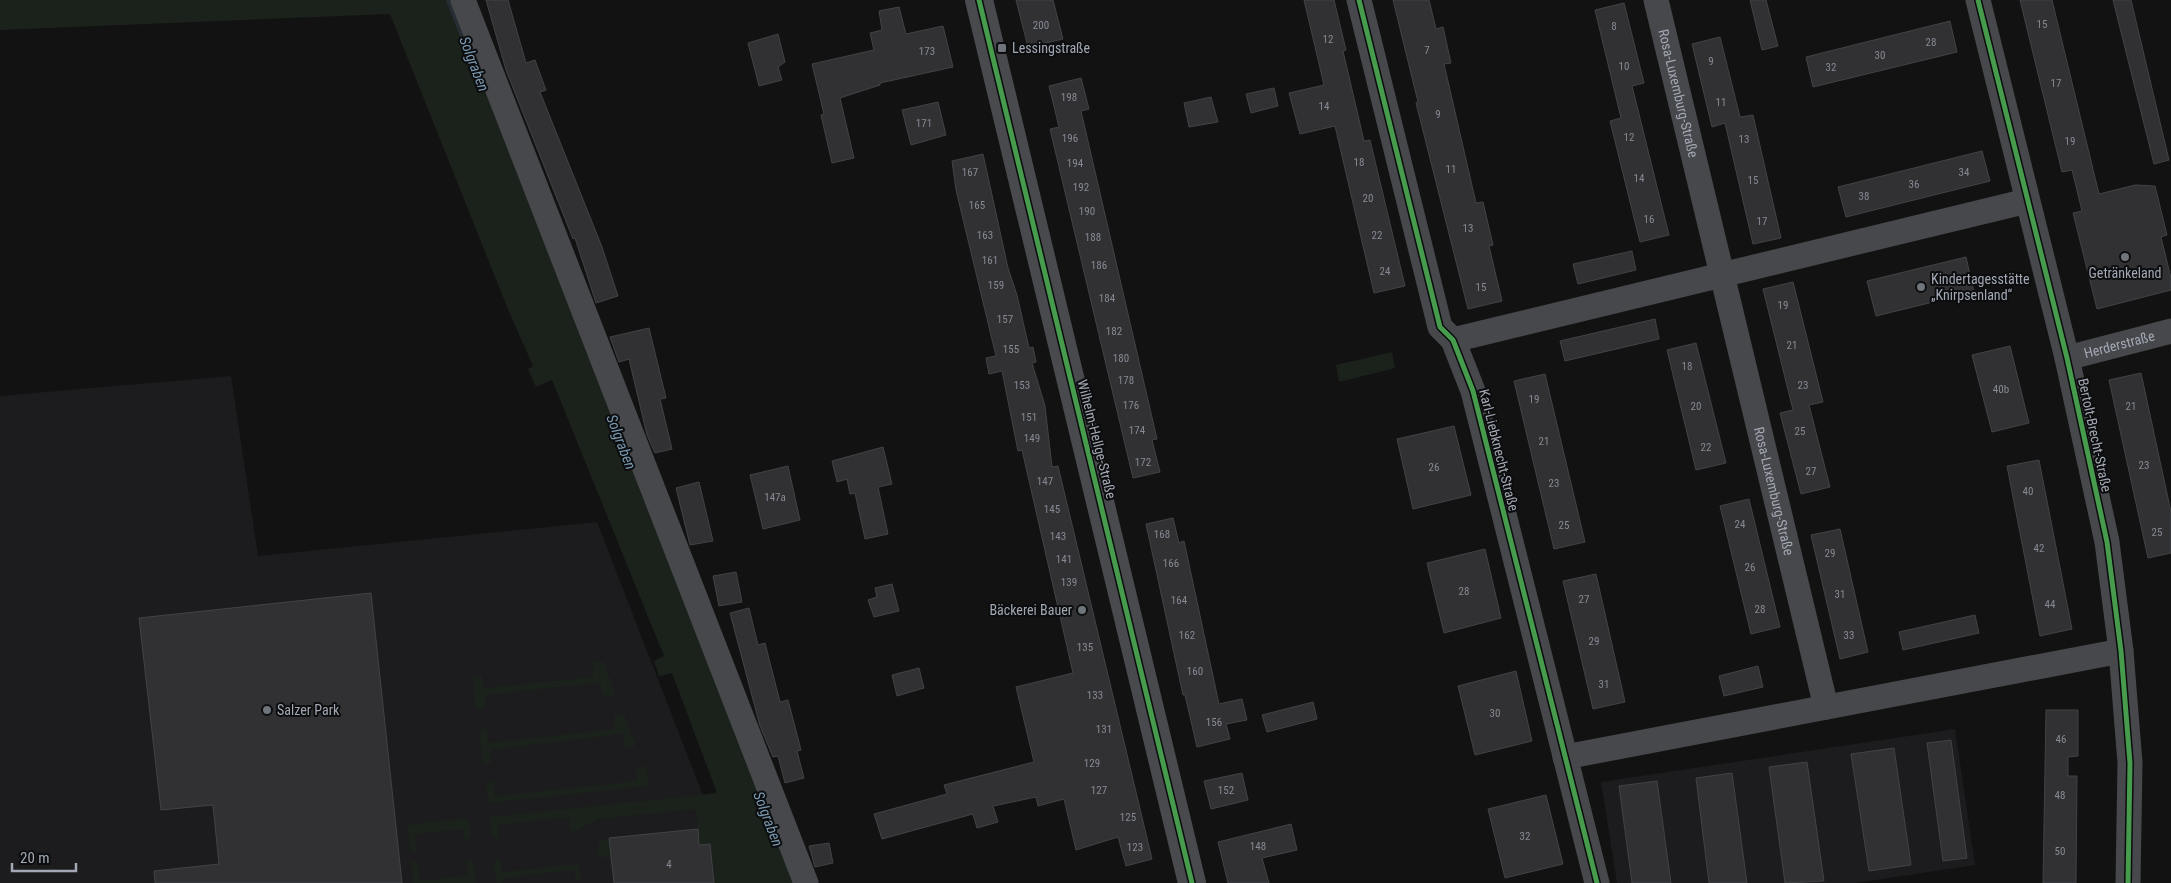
<svg xmlns="http://www.w3.org/2000/svg" width="2171" height="883" font-family="'Roboto Condensed',sans-serif">
	<rect width="100%" height="100%" fill="#121212"/>
	<g fill="#1c1c1e">
		<path d="M231,376L258,556L597,522L737,883H0V396Z"/>
		<path d="M1955,729L1975,865L1856,883H1617L1601,782Z"/>
	</g>
	<g fill="#1b211b">
		<path d="M0,0H456L800,883H714L710,844L699,845L696,809L599,819L578,830L570,831L569,817L498,825L499,839L492,835L490,817L717,793L672,673L659,676L654,661L664,656L552,380L536,387L528,369L533,366L507,307L390,14L0,30Z"/>
		<path d="M1392,352L1395,368L1339,382L1336,365Z"/>
		<path d="M593,662H604L615,693L611,696L603,694L600,683L485,695V708L479,711L475,706L473,677L482,676L484,688L593,677Z"/>
		<path d="M619,714L625,716L635,744L634,747L625,748L623,734L490,750L491,764L483,763L479,732L481,729H487L488,743L615,729L614,715Z"/>
		<path d="M643,766L647,768L649,786L488,803L486,787L489,782L493,781L495,796L637,781L636,767Z"/>
		<path d="M466,818L469,820L471,837L465,842L463,829L415,834L417,851H410L407,825Z"/>
		<path d="M609,838L614,883L610,857H597L599,842Z"/>
		<path d="M497,859H500L502,872L579,864L581,879L576,883L574,870L503,878V883H496L494,864Z"/>
		<path d="M417,861L420,881L468,875L467,861H471L474,865L476,883H413L411,862Z"/>
	</g>
	<g fill="none" stroke-linecap="round" stroke-linejoin="round">
		<path stroke="#262d33" stroke-width="6" d="M449,0L476,69"/>
	</g>
	<g fill="#313133" stroke="#414346">
		<path d="M486,0H508L526,63L535,60L546,90L540,92L602,247L618,296L596,303L575,238L573,239L506,70Z"/>
		<path d="M1016,0H1053L1063,39L1028,47Z"/>
		<path d="M1304,0H1334L1346,50L1343,51L1364,141L1370,140L1405,286L1374,293L1335,126L1300,134L1289,93L1324,85Z"/>
		<path d="M1393,0H1429L1436,29L1443,27L1451,63L1444,64L1476,203L1483,202L1493,245L1489,246L1502,301L1468,309L1416,103L1418,102Z"/>
		<path d="M1750,0H1766L1778,46L1762,50Z"/>
		<path d="M2020,0H2052L2099,194L2135,185L2155,186L2167,235L2161,237L2171,278V290L2097,309L2073,213L2082,211L2072,170L2062,172Z"/>
		<path d="M2113,0H2131L2169,160L2154,164Z"/>
		<path d="M1624,3L1644,83L1632,86L1669,235L1640,242L1610,121L1621,118L1595,10Z"/>
		<path d="M899,7L906,34L943,26L953,67L880,83V85L840,98L854,158L832,163L821,115L824,114L812,64L874,50L870,33L882,30L879,11Z"/>
		<path d="M1950,21L1957,52L1813,87L1806,57Z"/>
		<path d="M778,34L785,62L778,67L782,80L759,86L748,43Z"/>
		<path d="M1720,37L1740,117L1753,115L1781,238L1753,244L1725,123L1712,127L1692,44Z"/>
		<path d="M1081,78L1089,109L1081,111L1157,439L1152,440L1160,472L1133,478L1050,129L1059,127L1049,86Z"/>
		<path d="M1274,88L1278,106L1251,113L1246,94Z"/>
		<path d="M1211,97L1218,122L1189,127L1184,103Z"/>
		<path d="M938,102L946,135L911,145L902,110Z"/>
		<path d="M1982,151L1990,181L1846,217L1838,187Z"/>
		<path d="M983,154L1008,268L1017,295L1029,348L1033,347L1036,362L1032,363L1045,406L1052,467L1058,466L1152,859L1126,866L1118,837L1076,850L1064,799L1038,806L1036,797L993,806L998,822L977,828L973,814L882,839L874,814L947,794L944,785L1034,762L1016,687L1073,673L1022,450L1018,451L1002,371L989,374L986,358L996,356L956,190L952,161Z"/>
		<path d="M1632,251L1636,270L1578,284L1573,264Z"/>
		<path d="M1966,257L1974,292L1876,316L1867,281Z"/>
		<path d="M1793,282L1823,402L1809,405L1830,487L1801,494L1780,413L1793,410L1763,289Z"/>
		<path d="M1655,319L1659,339L1565,361L1560,341Z"/>
		<path d="M649,328L666,398L660,399L672,449L655,453L647,435L629,359L619,362L610,337Z"/>
		<path d="M1696,343L1726,463L1696,470L1667,350Z"/>
		<path d="M2010,346L2029,423L1992,432L1972,355Z"/>
		<path d="M2141,373L2171,512V553L2148,558L2109,380Z"/>
		<path d="M1545,374L1585,542L1554,549L1514,381Z"/>
		<path d="M1454,426L1471,495L1413,509L1397,439Z"/>
		<path d="M883,447L892,484L878,487L888,534L865,539L855,493L850,494L847,479L837,482L832,461Z"/>
		<path d="M2039,460L2072,629L2040,636L2007,466Z"/>
		<path d="M788,466L800,520L763,529L750,475Z"/>
		<path d="M699,482L713,541L690,545L676,488Z"/>
		<path d="M1749,499L1780,627L1751,634L1720,506Z"/>
		<path d="M1173,518L1179,543L1184,541L1219,704L1242,699L1247,720L1226,724L1230,739L1197,747L1185,695H1183L1146,524Z"/>
		<path d="M1840,529L1868,652L1840,659L1811,535Z"/>
		<path d="M1485,549L1501,618L1444,633L1427,563Z"/>
		<path d="M736,572L742,602L719,606L713,576Z"/>
		<path d="M1596,574L1625,702L1593,709L1563,581Z"/>
		<path d="M892,584L899,611L874,617L868,600L877,597L875,588Z"/>
		<path d="M371,593L402,883H155L154,871L219,864L213,805L161,810L139,618Z"/>
		<path d="M749,608L758,645L765,643L780,702L788,700L801,750L797,751L804,778L785,783L778,756L773,757L760,726L730,613Z"/>
		<path d="M1975,615L1979,633L1903,650L1899,632Z"/>
		<path d="M1758,666L1763,687L1724,696L1719,676Z"/>
		<path d="M919,668L924,688L897,696L892,675Z"/>
		<path d="M1516,671L1532,741L1475,755L1458,686Z"/>
		<path d="M1313,702L1317,719L1267,732L1262,715Z"/>
		<path d="M2046,710H2078V756L2068,757V776H2077L2076,883H2043Z"/>
		<path d="M1951,740L1967,858L1943,861L1927,743Z"/>
		<path d="M1894,748L1911,865L1869,871L1851,754Z"/>
		<path d="M1807,762L1824,881L1785,883L1769,767Z"/>
		<path d="M1242,773L1248,800L1211,809L1204,781Z"/>
		<path d="M1732,773L1747,883H1709L1696,778Z"/>
		<path d="M1657,781L1671,883H1632L1619,786Z"/>
		<path d="M1546,795L1563,864L1505,878L1488,809Z"/>
		<path d="M1291,824L1297,850L1262,858L1269,883H1228L1218,842Z"/>
		<path d="M698,829L699,845L710,844L714,883H614L609,838Z"/>
		<path d="M829,843L833,863L815,867L809,846Z"/>
	</g>
	<g fill="none" stroke-linecap="round" stroke-linejoin="round">
		<g stroke="#46484b" stroke-width="25">
			<path d="M463,0L806,883"/>
			<path d="M1359,0L1440,327L1453,340L1473,391L1597,883"/>
			<path id="s1" d="M1656,0L1826,707"/>
			<path d="M1978,0L2067,358L2107,542L2121,651L2130,763L2128,883"/>
			<path d="M1453,340L2027,201"/>
			<path id="s2" d="M2067,358L2171,331"/>
			<path d="M1565,757L2121,651"/>
		</g>
		<path stroke="#484a4d" stroke-width="28" d="M979,0L1192,883"/>
		<g stroke="#0c0d0e" stroke-width="8">
			<g id="cycleway">
				<path d="M979,0L1192,883"/>
				<path d="M1359,0L1440,327L1453,340L1473,391L1597,883"/>
				<path d="M1978,0L2067,358L2107,542L2121,651L2130,763L2128,883"/>
			</g>
		</g>
		<use href="#cycleway" stroke="#469c4c" stroke-width="5"/>
	</g>
	<g fill="#70747b" stroke="#0c0d0e" stroke-width="2">
		<rect x="997" y="43" width="10" height="10" rx="2.5"/>
		<circle cx="2125" cy="257" r="5"/>
		<circle cx="1921" cy="287" r="5"/>
		<circle cx="1082" cy="610" r="5"/>
		<circle cx="267" cy="710" r="5"/>
	</g>
	<g text-anchor="middle" dominant-baseline="central" stroke-width="4" stroke-linejoin="round" paint-order="stroke">
		<g font-size="11" fill="#868a94">
			<text x="2042" y="24">15</text>
			<text x="1041" y="25">200</text>
			<text x="1614" y="26">8</text>
			<text x="1328" y="39">12</text>
			<text x="1931" y="42">28</text>
			<text x="1427" y="50">7</text>
			<text x="927" y="51">173</text>
			<text x="1880" y="55">30</text>
			<text x="1711" y="61">9</text>
			<text x="1624" y="66">10</text>
			<text x="1831" y="67">32</text>
			<text x="2056" y="83">17</text>
			<text x="1069" y="97">198</text>
			<text x="1721" y="102">11</text>
			<text x="1324" y="106">14</text>
			<text x="1438" y="114">9</text>
			<text x="924" y="123">171</text>
			<text x="1629" y="137">12</text>
			<text x="1070" y="138">196</text>
			<text x="1744" y="139">13</text>
			<text x="2070" y="141">19</text>
			<text x="1359" y="162">18</text>
			<text x="1075" y="163">194</text>
			<text x="1451" y="169">11</text>
			<text x="970" y="172">167</text>
			<text x="1964" y="172">34</text>
			<text x="1639" y="178">14</text>
			<text x="1753" y="180">15</text>
			<text x="1914" y="184">36</text>
			<text x="1081" y="187">192</text>
			<text x="1864" y="196">38</text>
			<text x="1368" y="198">20</text>
			<text x="977" y="205">165</text>
			<text x="1087" y="211">190</text>
			<text x="1649" y="219">16</text>
			<text x="1762" y="221">17</text>
			<text x="1468" y="228">13</text>
			<text x="985" y="235">163</text>
			<text x="1377" y="235">22</text>
			<text x="1093" y="237">188</text>
			<text x="990" y="260">161</text>
			<text x="1099" y="265">186</text>
			<text x="1385" y="271">24</text>
			<text x="996" y="285">159</text>
			<text x="1481" y="287">15</text>
			<text x="1107" y="298">184</text>
			<text x="1783" y="305">19</text>
			<text x="1005" y="319">157</text>
			<text x="1114" y="331">182</text>
			<text x="1792" y="345">21</text>
			<text x="1011" y="349">155</text>
			<text x="1121" y="358">180</text>
			<text x="1687" y="366">18</text>
			<text x="1126" y="380">178</text>
			<text x="1022" y="385">153</text>
			<text x="1803" y="385">23</text>
			<text x="2001" y="389">40b</text>
			<text x="1534" y="399">19</text>
			<text x="1131" y="405">176</text>
			<text x="1696" y="406">20</text>
			<text x="2131" y="406">21</text>
			<text x="1029" y="417">151</text>
			<text x="1137" y="430">174</text>
			<text x="1800" y="431">25</text>
			<text x="1032" y="438">149</text>
			<text x="1544" y="441">21</text>
			<text x="1706" y="447">22</text>
			<text x="1143" y="462">172</text>
			<text x="2144" y="465">23</text>
			<text x="1434" y="467">26</text>
			<text x="1811" y="471">27</text>
			<text x="1045" y="481">147</text>
			<text x="1554" y="483">23</text>
			<text x="2028" y="491">40</text>
			<text x="775" y="497">147a</text>
			<text x="1052" y="509">145</text>
			<text x="1740" y="524">24</text>
			<text x="1564" y="525">25</text>
			<text x="2157" y="532">25</text>
			<text x="1162" y="534">168</text>
			<text x="1058" y="536">143</text>
			<text x="2039" y="548">42</text>
			<text x="1830" y="553">29</text>
			<text x="1064" y="559">141</text>
			<text x="1171" y="563">166</text>
			<text x="1750" y="567">26</text>
			<text x="1069" y="582">139</text>
			<text x="1464" y="591">28</text>
			<text x="1840" y="594">31</text>
			<text x="1584" y="599">27</text>
			<text x="1179" y="600">164</text>
			<text x="2050" y="604">44</text>
			<text x="1760" y="609">28</text>
			<text x="1187" y="635">162</text>
			<text x="1849" y="635">33</text>
			<text x="1594" y="641">29</text>
			<text x="1085" y="647">135</text>
			<text x="1195" y="671">160</text>
			<text x="1604" y="684">31</text>
			<text x="1095" y="695">133</text>
			<text x="1495" y="713">30</text>
			<text x="1214" y="722">156</text>
			<text x="1104" y="729">131</text>
			<text x="2061" y="739">46</text>
			<text x="1092" y="763">129</text>
			<text x="1099" y="790">127</text>
			<text x="1226" y="790">152</text>
			<text x="2060" y="795">48</text>
			<text x="1128" y="817">125</text>
			<text x="1525" y="836">32</text>
			<text x="1258" y="846">148</text>
			<text x="1135" y="847">123</text>
			<text x="2060" y="851">50</text>
			<text x="669" y="864">4</text>
		</g>
		<g font-size="14" fill="#a3a8b4" stroke="#0c0d0e" text-anchor="start">
			<text x="1012" y="48">Lessingstraße</text>
			<text x="2125" y="273" text-anchor="middle">Getränkeland</text>
			<text x="1931" y="279">Kindertagesstätte<tspan x="1931" dy="16">„Knirpsenland“</tspan></text>
			<text x="1072" y="610" text-anchor="end">Bäckerei Bauer</text>
			<text x="277" y="710">Salzer Park</text>
		</g>
		<g font-size="14" fill="#a3a8b4" stroke="#0c0d0e">
			<text stroke="none"><textPath href="#s1" startOffset="96">Rosa-Luxemburg-Straße</textPath></text>
			<text stroke="none"><textPath href="#s2" startOffset="54">Herderstraße</textPath></text>
			<text transform="translate(2095 435) rotate(78)">Bertolt-Brecht-Straße</text>
			<text transform="translate(1097 439) rotate(76)">Wilhelm-Hellge-Straße</text>
			<text transform="translate(1499 450) rotate(76)">Karl-Liebknecht-Straße</text>
			<text stroke="none"><textPath href="#s1" startOffset="505">Rosa-Luxemburg-Straße</textPath></text>
		</g>
		<g font-size="15" font-style="italic" fill="#7998af" stroke="#0c0d0e">
			<text transform="translate(474 64) rotate(69)">Solgraben</text>
			<text transform="translate(621 442) rotate(69)">Solgraben</text>
			<text transform="translate(768 819) rotate(69)">Solgraben</text>
		</g>
	</g>
	<path d="M12 863v8h64v-8" fill="none" stroke="#a3a8b4" stroke-width="2.5"/>
	<text x="20" y="863" font-size="15" fill="#a3a8b4" stroke="#0c0d0e" stroke-width="4" paint-order="stroke">20 m</text>
</svg>
